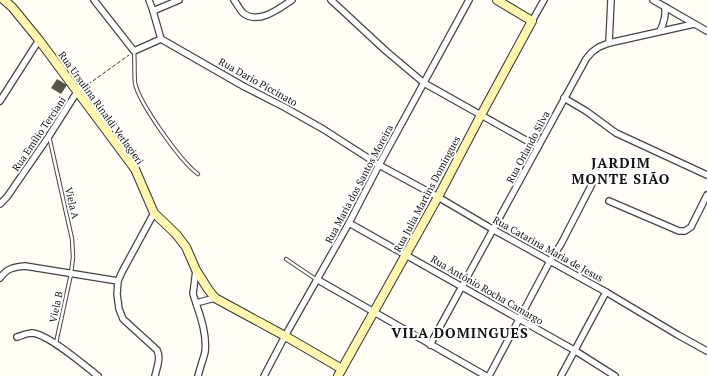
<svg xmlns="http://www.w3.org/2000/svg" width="707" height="376" font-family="'PT Serif',serif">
	<rect width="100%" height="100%" fill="#fffdf5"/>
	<path fill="#5a524d" d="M57,79L67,85L61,94L51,88Z"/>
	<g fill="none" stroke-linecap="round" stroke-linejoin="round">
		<g stroke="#444" stroke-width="4.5">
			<g id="lane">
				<path d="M134,52C135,62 134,73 135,83C139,103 181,162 198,174"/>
				<path d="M49,136L72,239L73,257L71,274L56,343"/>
				<path d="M286,259L317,280"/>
			</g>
		</g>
		<g stroke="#444" stroke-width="8">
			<g id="street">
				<path d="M94,0L134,51L161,39"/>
				<path d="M149,0L153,11L161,39L243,86L284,107L323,129L379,165L438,197L494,230L606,292L678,335L707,351"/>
				<path d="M234,0C237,4 240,10 243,13C258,25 279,9 292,0"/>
				<path d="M331,0L386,51L424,83L538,147"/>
				<path d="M653,0L707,31"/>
				<path d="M153,11L179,0"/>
				<path d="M532,21L544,0"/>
				<path d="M660,31C664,23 666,16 665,7"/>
				<path d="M609,43L611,0"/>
				<path d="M564,98L586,111L616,133L707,175"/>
				<path d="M0,101L39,40"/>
				<path d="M609,201L679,231H685L691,227L707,195"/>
				<path d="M0,204L7,197L49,136L77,92"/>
				<path d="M349,223L574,350L615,376"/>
				<path d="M196,270L193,294L196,303L215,298"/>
				<path d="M0,278C7,268 14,267 25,266L118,281L117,294L119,309L123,319L157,350C161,358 157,367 155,376"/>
				<path d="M318,280L486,376"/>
				<path d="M118,281L122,272L154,213"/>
				<path d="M196,303C201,318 207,335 205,352C203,360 200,368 198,376"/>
				<path d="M17,337C21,336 27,333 32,333C48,334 84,365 98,376"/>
				<path d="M430,345L586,59L592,52L599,47L609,43L694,24"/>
				<path d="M264,376L285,336L349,223L379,165L469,0"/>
				<path d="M489,376L550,261L561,244L592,184"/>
				<path d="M561,376L606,292"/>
			</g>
		</g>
		<g stroke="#333" stroke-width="10">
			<g id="secondary">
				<path d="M4,0L12,7L39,40L135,169L154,213L176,234L186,247L196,270L208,289L215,298L285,336L342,369"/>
				<path d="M338,376L438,197L481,115L532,21L497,0"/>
			</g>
		</g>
		<path stroke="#333" stroke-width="1" stroke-dasharray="4 2" stroke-linecap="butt" d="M83,88L129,55"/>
		<use href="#lane" stroke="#fff" stroke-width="2.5"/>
		<use href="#street" stroke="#fff" stroke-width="5.5"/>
		<use href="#secondary" stroke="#fff6b0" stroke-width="8"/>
	</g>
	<g text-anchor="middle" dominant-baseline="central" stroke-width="4" stroke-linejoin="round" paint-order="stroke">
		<g font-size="10" fill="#111" stroke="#fff">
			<text transform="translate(258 82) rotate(29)">Rua Dario Piccinato</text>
			<text transform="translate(101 108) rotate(54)">Rua Ursulina Rinaldi Verlagieri</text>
			<text transform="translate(39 134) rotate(-56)">Rua Emílio Terciani</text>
			<text transform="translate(528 147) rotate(-62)">Rua Orlando Silva</text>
			<text transform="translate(359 184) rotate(-62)">Rua Maria dos Santos Moreira</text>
			<text transform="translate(427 194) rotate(-62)">Rua Julia Martins Domingues</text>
			<text transform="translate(72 203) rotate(77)">Viela A</text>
			<text transform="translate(548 249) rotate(29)">Rua Catarina Maria de Jesus</text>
			<text transform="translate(487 290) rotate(30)">Rua Antônio Rocha Camargo</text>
			<text transform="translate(56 307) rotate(-78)">Viela B</text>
		</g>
		<g font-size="14" font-weight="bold" letter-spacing="1" fill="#111" stroke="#fff">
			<text x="621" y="162">JARDIM<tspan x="621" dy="16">MONTE SIÃO</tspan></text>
			<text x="460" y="332">VILA DOMINGUES</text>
		</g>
	</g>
</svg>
